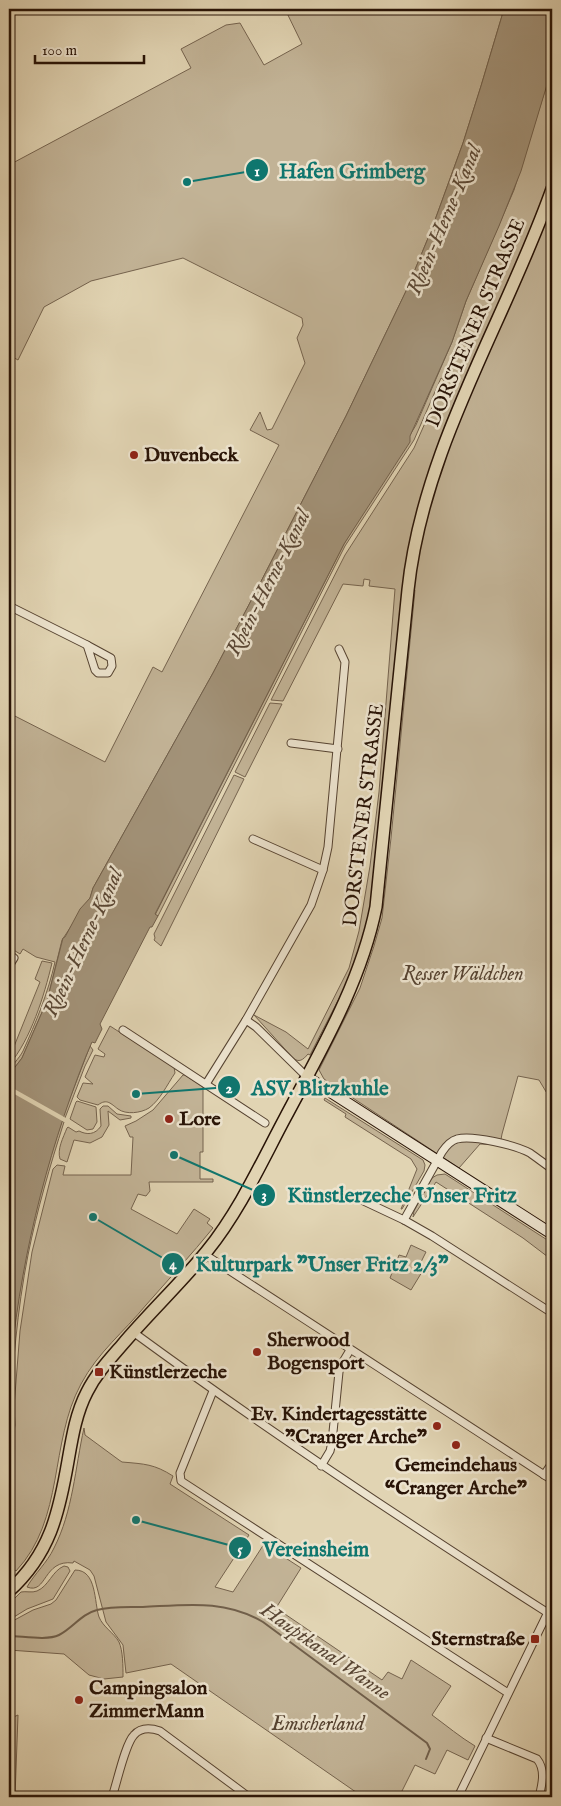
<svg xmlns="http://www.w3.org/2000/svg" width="561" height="1806" font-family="'IM FELL English',serif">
	<rect width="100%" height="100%" fill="#e1d4b3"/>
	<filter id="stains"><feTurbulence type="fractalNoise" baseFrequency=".004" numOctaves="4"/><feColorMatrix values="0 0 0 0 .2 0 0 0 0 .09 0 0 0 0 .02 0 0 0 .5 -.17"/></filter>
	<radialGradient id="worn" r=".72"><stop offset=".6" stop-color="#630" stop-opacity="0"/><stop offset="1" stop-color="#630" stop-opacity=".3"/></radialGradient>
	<g fill="#c2b396" stroke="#75634e">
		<path d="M285,9H504L481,86L463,143L431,231L407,289L346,416L253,597L213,673L93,888L90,898L62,940L47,1001L22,1058L9,1075C10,1066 19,1059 23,1051C36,1022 48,993 55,962L36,957L23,949L20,954L9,947V713L105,762L153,667L162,672L279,445L250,430L260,412L267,430L272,429L305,363L297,338L303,325L302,318L183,258L91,281L44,307L18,360L9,355V165L191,68L181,49L226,25L240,23L264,65L302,44Z"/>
		<path d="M552,68V1081L548,1095L539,1080L518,1076L502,1134L500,1145L480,1144L459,1168L324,1079L319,1070L360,988L374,946L382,918L391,838L415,590L404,589L375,879L367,929L349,979L310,1055L308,1054C303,1060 299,1063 293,1058L254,1015L286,1032L308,1049L349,968L359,931L370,866L379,792L395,589L369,586L370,580L364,579L363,586L343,584L283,701L271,700L345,555L414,448L444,380L441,378L414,440L345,546L158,916L155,915L344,544L416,425L452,342L466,301L514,190Z"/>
		<path d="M270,703L282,704L245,777L235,772Z"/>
		<path d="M234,775L244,779L161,946L154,940L155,938L154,934Z"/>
		<path d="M42,961L52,963C44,996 31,1039 9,1065V1053L13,1049L40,982L35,979Z"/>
		<path d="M110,1026L174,1067L175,1073C167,1085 160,1100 149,1108C141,1113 126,1115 118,1109C111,1104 107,1098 98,1105L80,1100L77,1097L83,1083L93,1084L85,1077L95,1055L104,1057L105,1054L98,1049Z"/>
		<path d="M90,1046L93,1050L85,1066L65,1118L63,1116Z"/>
		<path d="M183,1075H185L203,1087V1152H200V1179H213V1182H149L150,1191L146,1196L138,1194L131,1209L177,1234L194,1209L210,1219L207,1223L213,1228C192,1254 168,1280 146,1305C124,1332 98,1352 81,1384C49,1443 65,1519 16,1571L9,1566V1515L13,1456L12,1443L15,1425L14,1407L20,1331L32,1252L53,1169L57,1165L65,1166L63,1175H131L133,1137H130L125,1126L136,1121L153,1110Z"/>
		<path d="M325,1098L423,1160L425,1165L424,1171L402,1209H401L417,1169L411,1159L345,1117L346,1114L324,1100Z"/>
		<path d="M77,1101L96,1107L97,1122L93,1129L87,1130L70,1119L76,1102Z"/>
		<path d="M103,1106H108L117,1114L131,1116V1118L120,1120L108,1111L109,1125L102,1137L90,1143L74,1140L67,1162L60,1159C57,1149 63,1138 67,1128L68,1127L76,1132L79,1131C87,1135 95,1135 101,1126L100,1109Z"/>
		<path d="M62,1121L64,1122C50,1166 37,1210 28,1255C17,1310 13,1366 9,1422C9,1320 29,1219 62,1121Z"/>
		<path d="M445,1174L552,1243V1260L523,1238L436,1182L413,1217L414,1211L432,1178L437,1175Z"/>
		<path d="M411,1245L426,1252L420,1264L425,1267L411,1290L390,1278L399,1255L406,1257Z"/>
		<path d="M84,1428L85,1435L119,1460L122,1462C145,1464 154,1464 173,1476L170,1484L249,1535L215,1587L233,1592L264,1544L301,1568L276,1608L382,1680L388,1672L402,1679L411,1660L451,1686L432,1715C447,1726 460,1737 475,1746L468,1760L447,1750L435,1774L415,1765L401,1793L408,1797H363L171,1664L126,1673L123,1645L106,1622L94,1576L90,1570L74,1561L73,1563C43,1559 47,1595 27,1587C35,1573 47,1563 54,1548C73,1511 75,1468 84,1428Z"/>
		<path d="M64,1566L68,1567L70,1571L53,1599L27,1609L9,1620V1604L21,1592C26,1591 32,1593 37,1591C49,1586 52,1571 64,1566Z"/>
		<path d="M75,1570C97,1570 94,1602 99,1617C103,1627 114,1633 119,1642C123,1651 123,1666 123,1677L104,1679L89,1675L64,1654L9,1650V1623L33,1610L51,1604L56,1600Z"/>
		<path d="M18,1715L15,1797H9V1719Z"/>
	</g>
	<path fill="#a29278" stroke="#715f4a" d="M504,9H552V68L521,171L499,226L466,301L452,342L410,436V442L344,544L155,914L158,916L152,927H150L100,1024L102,1029L95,1043L92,1042L86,1056C44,1162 19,1267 9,1380V1075L22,1058L47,1001L63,938L65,937L80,909L90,898L93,888L213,673L253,597L346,416L407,289L431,231L463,143L481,86Z"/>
	<path fill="#e1d4b3" d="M9,1086L66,1118L64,1122L9,1091Z"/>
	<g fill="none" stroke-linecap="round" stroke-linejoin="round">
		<path stroke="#715f4a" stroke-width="2" d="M9,1636C22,1636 47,1641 59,1635C73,1628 81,1614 97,1610C111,1606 128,1607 143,1607C186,1605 224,1599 263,1622L427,1743L430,1749L426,1759"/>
		<g stroke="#564331" stroke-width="9">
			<g id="minor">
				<path d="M9,606L87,645"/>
				<path d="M87,645L111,658L112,666L108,673H98L95,670Z"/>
				<path d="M291,743L338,749"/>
				<path d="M253,839L323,870"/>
				<path d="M9,954L14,958L9,966"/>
				<path d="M246,1020L256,1027L307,1077"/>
				<path d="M123,1030L265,1123"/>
				<path d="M206,1084L246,1020L302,921L311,905L323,870L328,847L345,662L339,649"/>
				<path d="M353,1196L404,1220L432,1236L552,1313"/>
				<path d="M404,1220L442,1152C446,1146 450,1141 457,1139C473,1135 515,1145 530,1153C537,1158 545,1164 552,1169"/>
				<path d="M204,1254L552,1480"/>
				<path d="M133,1332C268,1431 407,1523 548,1613"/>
				<path d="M213,1391L180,1473L181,1481L508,1693"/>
				<path d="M321,1466L330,1451L332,1442L339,1372L341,1365L350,1350"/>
				<path d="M544,1475L552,1463"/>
				<path d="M486,1738L537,1759C546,1770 542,1785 539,1797"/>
				<path d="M112,1797C117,1783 125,1744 134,1735C141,1727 151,1728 160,1731L249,1797"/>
				<path d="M458,1797L552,1604"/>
			</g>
		</g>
		<g stroke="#281306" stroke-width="12">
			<path id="secondary" d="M307,1077L552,1234"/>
		</g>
		<g stroke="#281306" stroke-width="14">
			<path id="primary" d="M9,1591C50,1554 59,1513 68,1461C72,1438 76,1413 87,1392C96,1374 109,1360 122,1345C149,1313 181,1283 207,1251C240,1210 261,1163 285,1118C321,1050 361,982 376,907L408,590C423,447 505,322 552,189"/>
		</g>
		<use href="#minor" stroke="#ece3ce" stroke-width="7"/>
		<use href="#secondary" stroke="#ece3ce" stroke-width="10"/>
		<use href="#primary" stroke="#e1d4b3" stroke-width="11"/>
	</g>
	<g fill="#8f2418" stroke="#ece3ce" stroke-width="2">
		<circle cx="134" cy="455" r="5"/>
		<circle cx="169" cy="1119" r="5"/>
		<circle cx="257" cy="1352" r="5"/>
		<rect x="94" y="1367" width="10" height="10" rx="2.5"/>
		<circle cx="437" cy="1426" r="5"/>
		<circle cx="456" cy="1445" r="5"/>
		<rect x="530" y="1634" width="10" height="10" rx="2.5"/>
		<circle cx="79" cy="1700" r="5"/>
	</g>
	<g text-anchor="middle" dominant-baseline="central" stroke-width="5" stroke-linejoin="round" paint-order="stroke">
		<g font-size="20" fill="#281306" stroke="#ece3ce">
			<text transform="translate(476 323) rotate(-67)">DORSTENER STRASSE</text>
			<text transform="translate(364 815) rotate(-83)">DORSTENER STRASSE</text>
		</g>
		<g font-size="20" font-weight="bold" fill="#281306" stroke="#ece3ce" text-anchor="start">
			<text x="144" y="455">Duvenbeck</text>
			<text x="179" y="1119">Lore</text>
			<text x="267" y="1340">Sherwood<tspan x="267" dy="23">Bogensport</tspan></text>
			<text x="109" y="1372">Künstlerzeche</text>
			<text x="427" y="1414" text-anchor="end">Ev. Kindertagesstätte<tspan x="427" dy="23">"Cranger Arche"</tspan></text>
			<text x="456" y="1465" text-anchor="middle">Gemeindehaus<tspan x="456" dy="23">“Cranger Arche”</tspan></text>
			<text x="525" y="1639" text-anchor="end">Sternstraße</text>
			<text x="89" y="1688">Campingsalon<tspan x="89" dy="23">ZimmerMann</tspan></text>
		</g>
		<g font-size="20" font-style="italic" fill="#564331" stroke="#ece3ce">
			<text x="463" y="974">Resser Wäldchen</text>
			<text x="318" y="1724">Emscherland</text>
		</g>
		<g font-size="21" font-style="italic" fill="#594634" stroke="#ece3ce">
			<text transform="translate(445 220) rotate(-67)">Rhein-Herne-Kanal</text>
			<text transform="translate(269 583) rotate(-63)">Rhein-Herne-Kanal</text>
			<text transform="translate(84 943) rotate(-65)">Rhein-Herne-Kanal</text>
			<text transform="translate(325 1652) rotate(35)">Hauptkanal Wanne</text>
		</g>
	</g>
	<path fill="none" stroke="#0f766e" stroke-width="2" d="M187 182L257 170M136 1094L229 1087M174 1155L264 1195M93 1217L173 1264M136 1520L240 1548"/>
	<g fill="#0f766e" stroke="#ece3ce" stroke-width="2">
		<circle cx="187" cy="182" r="5"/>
		<circle cx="136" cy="1094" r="5"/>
		<circle cx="174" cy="1155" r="5"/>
		<circle cx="93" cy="1217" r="5"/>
		<circle cx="136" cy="1520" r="5"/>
		<circle cx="257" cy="170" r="12"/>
		<circle cx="229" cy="1087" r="12"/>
		<circle cx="264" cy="1195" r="12"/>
		<circle cx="173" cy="1264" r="12"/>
		<circle cx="240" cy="1548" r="12"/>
	</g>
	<g font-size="15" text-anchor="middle" font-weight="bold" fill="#fff">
		<text x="257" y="176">1</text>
		<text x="229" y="1093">2</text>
		<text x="264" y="1200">3</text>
		<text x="173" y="1269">4</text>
		<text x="240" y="1554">5</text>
	</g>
	<g font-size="21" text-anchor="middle" font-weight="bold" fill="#0f766e" stroke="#ece3ce" stroke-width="5" stroke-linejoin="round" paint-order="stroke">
		<text x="352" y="178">Hafen Grimberg</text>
		<text x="320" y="1095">ASV. Blitzkuhle</text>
		<text x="402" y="1202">Künstlerzeche Unser Fritz</text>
		<text x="322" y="1271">Kulturpark "Unser Fritz 2/3"</text>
		<text x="316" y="1556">Vereinsheim</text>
	</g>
	<rect width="561" height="1806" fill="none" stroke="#e1d4b3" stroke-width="30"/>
	<rect x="10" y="10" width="541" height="1786" fill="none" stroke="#281306" stroke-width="2.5"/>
	<rect x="15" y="15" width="531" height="1776" fill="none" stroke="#281306"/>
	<path d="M35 55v8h109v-8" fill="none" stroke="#281306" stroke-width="2.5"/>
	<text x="42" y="55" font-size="15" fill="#281306" stroke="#ece3ce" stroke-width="4" paint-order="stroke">100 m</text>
	<rect width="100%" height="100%" filter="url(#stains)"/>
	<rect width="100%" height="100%" fill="url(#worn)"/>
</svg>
